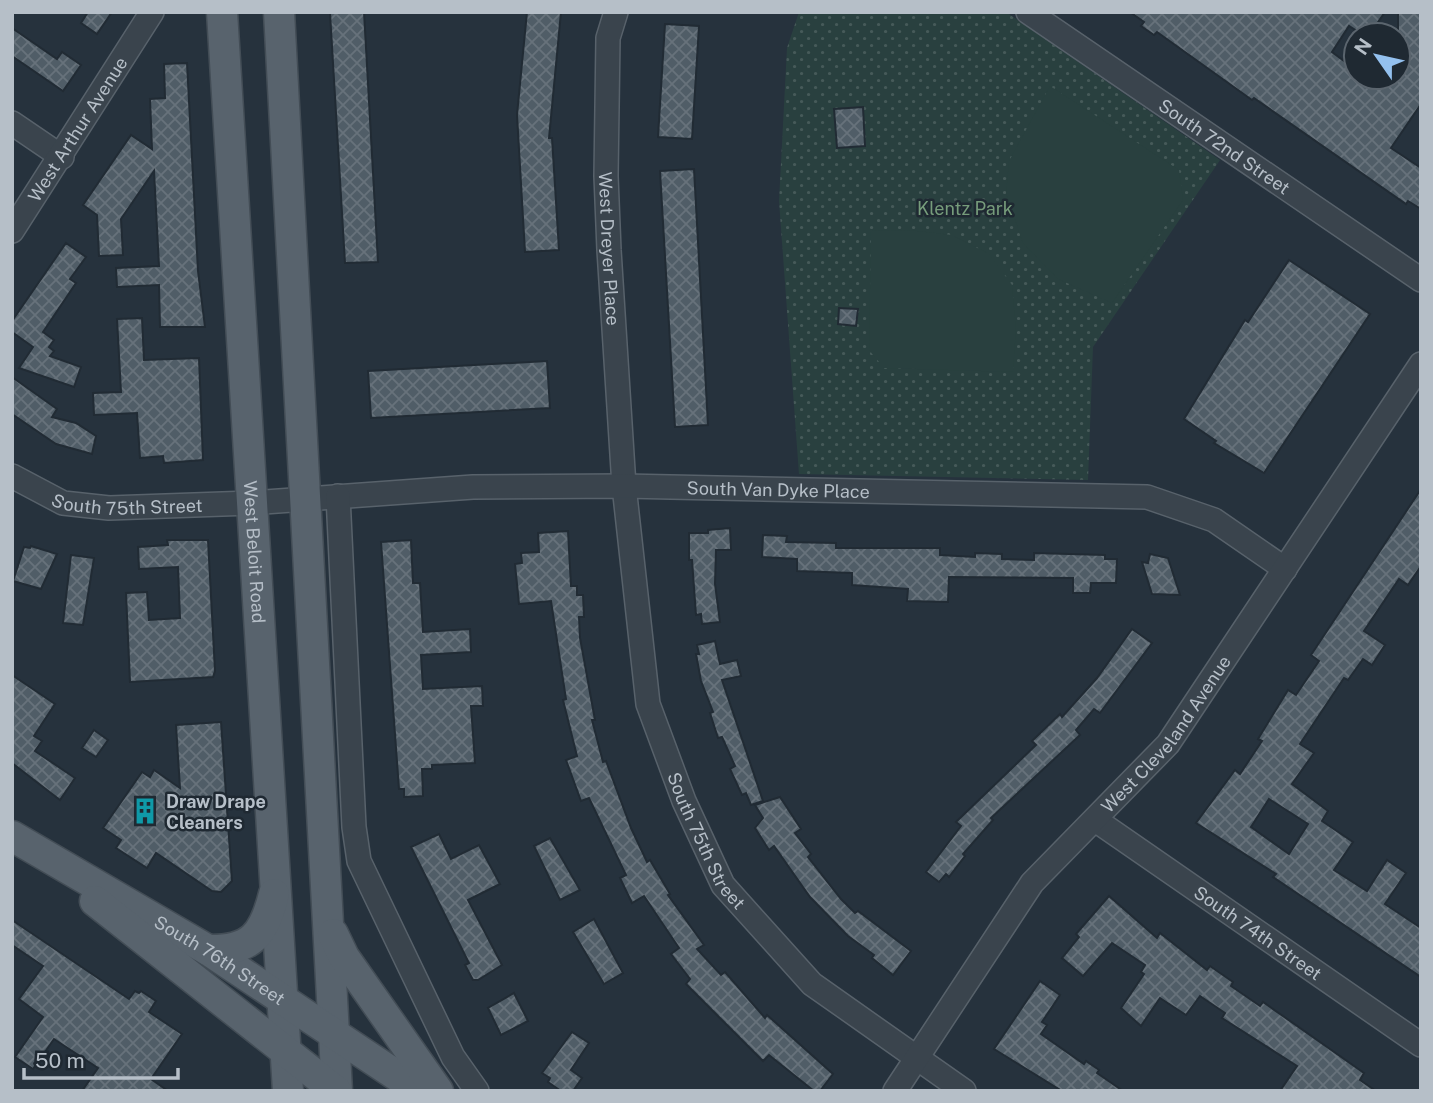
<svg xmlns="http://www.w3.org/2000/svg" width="1433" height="1103" font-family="'Public Sans',sans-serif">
	<defs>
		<pattern id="park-dots" width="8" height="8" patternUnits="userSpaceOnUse" patternTransform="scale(1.75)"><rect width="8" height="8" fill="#29403f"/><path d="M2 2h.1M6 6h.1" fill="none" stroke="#465a59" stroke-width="1.8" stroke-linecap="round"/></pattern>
		<pattern id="building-cross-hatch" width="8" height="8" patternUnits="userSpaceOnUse" patternTransform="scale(1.75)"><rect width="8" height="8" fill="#505d67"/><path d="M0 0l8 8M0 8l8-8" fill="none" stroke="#67727b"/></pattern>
	</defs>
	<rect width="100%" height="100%" fill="#26323d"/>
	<path fill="url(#park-dots)" d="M799,12H1006L1220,160L1093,347L1088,480L799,474L779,201L787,48Z"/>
	<g fill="#29403f">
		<path d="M1050,86L1179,170L1183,200L1112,303L1058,279L1023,243L1006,194L1009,161Z"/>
		<path d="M909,230L952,235L989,254L1012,285L1016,329L1013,372L884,368L869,350L871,231Z"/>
	</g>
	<g fill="url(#building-cross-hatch)" stroke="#212b34" stroke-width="2" fill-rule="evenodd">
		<path d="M88,12H112L97,34L81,23Z"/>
		<path d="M364,12L378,262L345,263L330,13Z"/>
		<path d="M527,12H561L549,138H552L559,250L525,252L517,115Z"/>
		<path d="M1130,12H1385L1369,35H1363L1349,26L1332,52L1356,70V77H1398V12H1421V104L1391,148L1421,168V209L1408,201L1406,204L1254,98L1252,100L1157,32L1154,35L1141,26L1144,22Z"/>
		<path d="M665,24L699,26L692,139L658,137Z"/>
		<path d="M12,28L57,59L62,52L81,65L63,91L12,56Z"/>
		<path d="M187,63L198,271L205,327H160L159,285L117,287L116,268L159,266L154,171L121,219L123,255L99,256L97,215L83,205L131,135L152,149L150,99L165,98L164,64Z"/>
		<path d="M863,107L865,146L837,148L834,109Z"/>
		<path d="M694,169L708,425L675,427L660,171Z"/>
		<path d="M66,243L86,257L70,279L76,283L43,332L54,340L49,347L54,351L50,356L81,367L74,387L19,368L33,347L12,332V321Z"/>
		<path d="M1289,260L1370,314L1264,473L1214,443L1216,441L1184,419L1245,320L1248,322Z"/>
		<path d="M839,308L858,309L856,326L838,324Z"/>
		<path d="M142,318L144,360L199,358L203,460L164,463L163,456L140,458L137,413L94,415L93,393L121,392L117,319Z"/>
		<path d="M547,361L550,408L371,418L368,371Z"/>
		<path d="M12,377L57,409L52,417L76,423L96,436L92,454L56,444L12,414Z"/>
		<path d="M1421,489V566L1408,585L1399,579L1364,631L1385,645L1372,665L1363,659L1348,680L1344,678L1300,744L1314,753L1292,784L1328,811L1322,821L1353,842L1334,870L1367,891L1387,860L1406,873L1385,904L1421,928V977L1273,877L1276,874L1196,823L1235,770L1240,774L1262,741L1258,739L1288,690L1296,695L1319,661L1311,655ZM1269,799L1308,824L1289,854L1251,827Z"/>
		<path d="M730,528L731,550H716L715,584L720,622L702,624L701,614L696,615L692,560H689V533H708V530Z"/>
		<path d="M568,531L571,586H577V595H583L584,617H579L580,638L595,720H592L603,762L606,761L631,828L647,862L650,860L670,894L668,895L704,945L697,949L721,975L725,972L765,1018L767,1015L833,1074L820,1091H814L769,1055L763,1061L686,984L690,979L671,954L679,948L644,896L632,903L620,878L626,875L589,798L581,801L566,760L577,756L563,700L566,699L551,601L519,604L515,564L522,563L521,553L539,552L538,533Z"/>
		<path d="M763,535L787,536L786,542L836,543V548H940V555L975,557V553L1002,554V559L1034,560V553L1105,555V559H1117L1116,583H1091L1090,593H1073V578L949,577L948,602L907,601L908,589L852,585V573L797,571V559L762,557Z"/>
		<path d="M167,540H208L215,671L213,677L130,682L126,593L147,592L149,620L180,618L178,567L139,569L138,547L168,545Z"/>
		<path d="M411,540L413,583H420L423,632L470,629L471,652L421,655L423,689L482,686L483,706H471L475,763L432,765V769H422L423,796L404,797V789H399L381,542Z"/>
		<path d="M31,546L57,554L41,589L13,581L24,547L30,548Z"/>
		<path d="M1150,554L1168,558L1180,595L1152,594L1142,562L1148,563Z"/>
		<path d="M71,555L94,558L83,625L63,623Z"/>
		<path d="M1132,629L1152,643L1100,713L1094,709L1076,730L1080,735L991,818L993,820L963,854L965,856L949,877L946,874L939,882L926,872L961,826L956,822L1036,745L1032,741L1060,714L1062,717L1097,678Z"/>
		<path d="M715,641L720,664L737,660L741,676L722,680L763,801L751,805L746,793L742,795L730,769L735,766L722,737L718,738L710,713L713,712L701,681L696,654H699L697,645Z"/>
		<path d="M12,675L55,704L34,736L42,741L35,751L75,778L60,800L12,763Z"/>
		<path d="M221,722L232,881L221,892L212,891L156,853L147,868L116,848L121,840L103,828L142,772L150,777L154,770L180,788L176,725Z"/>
		<path d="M94,730L108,740L96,757L82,748Z"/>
		<path d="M780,797L801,829L795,833L811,854L808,857L841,899L855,913L858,911L911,951L893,975L872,958L874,955L848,936L810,897L774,846L769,850L755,828L763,818L755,805Z"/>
		<path d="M439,834L451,859L479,845L500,884L468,900L502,965L478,980H473L465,965L469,963L411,847Z"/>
		<path d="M550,838L580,890L560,900L534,846Z"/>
		<path d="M1109,896L1157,938L1160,933L1207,970L1210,966L1233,982L1231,986L1260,1006L1263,1002L1364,1073L1360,1080L1376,1091H1280L1297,1066L1222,1018L1225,1013L1200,996L1186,1015L1160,998L1141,1026L1121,1008L1144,974L1141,972L1145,965L1112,943L1083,976L1062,958L1079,937L1076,934Z"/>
		<path d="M594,919L623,973L604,984L573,932Z"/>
		<path d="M12,920L129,999L135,991L139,993L141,991L156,1001L149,1012L182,1034L151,1079L168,1091H82L98,1068L54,1039L33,1069L15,1057L43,1017L19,999L43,966L12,945Z"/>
		<path d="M1040,981L1060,995L1042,1022L1047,1025L1041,1034L1084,1064L1086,1061L1099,1070L1097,1073L1123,1091H1062L994,1049Z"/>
		<path d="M514,993L528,1021L501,1035L488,1008Z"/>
		<path d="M572,1032L589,1043L571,1070L582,1078L573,1091H561L548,1082L550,1078L542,1073Z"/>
	</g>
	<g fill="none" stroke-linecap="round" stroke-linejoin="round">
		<g stroke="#58626b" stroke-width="26">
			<g id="minor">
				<path id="s1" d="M616,12L608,38L606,176L609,250L624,486L648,704L684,801L723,885L812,984L964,1091"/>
				<path id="s2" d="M1028,12L1421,280"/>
				<path d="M12,123L62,157"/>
				<path id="s3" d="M12,231L152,12"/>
				<path id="s4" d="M12,476L63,503L109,508L251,503L473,487L624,486L1147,497L1214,520L1285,569"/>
				<path d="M338,496L354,827L359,861L453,1057L477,1091"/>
				<path id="s5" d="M1097,821L1421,1045"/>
				<path id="s6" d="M895,1091L1032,883L1168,744L1421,364"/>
			</g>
		</g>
		<g stroke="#434d56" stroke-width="33">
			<g id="major">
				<path id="s7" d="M222,12L288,1091"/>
				<path d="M279,12L337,1091"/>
				<path id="s8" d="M12,836L208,950L420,1091"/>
				<path d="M95,901L336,1091"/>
				<path d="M333,934L344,957L438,1091"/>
				<path d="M208,950C251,951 264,935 274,894"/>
			</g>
		</g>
		<use href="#minor" stroke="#3a444d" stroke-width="23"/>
		<use href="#major" stroke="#58636d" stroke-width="30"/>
	</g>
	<defs>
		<g id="building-bare" transform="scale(2.1)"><path d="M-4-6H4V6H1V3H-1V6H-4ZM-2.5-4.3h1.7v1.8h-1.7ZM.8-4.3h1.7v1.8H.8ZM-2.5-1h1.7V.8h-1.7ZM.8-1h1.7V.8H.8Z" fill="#0f9aa8" stroke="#1f2932" stroke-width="2.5" paint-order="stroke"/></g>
	</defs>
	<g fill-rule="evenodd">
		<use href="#building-bare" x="145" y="811"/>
	</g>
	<g text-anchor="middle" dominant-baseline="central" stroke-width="5" stroke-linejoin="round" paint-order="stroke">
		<g font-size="18" fill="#b6bfc8" stroke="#1f2932">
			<text stroke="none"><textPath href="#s3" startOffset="121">West Arthur Avenue</textPath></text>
			<text stroke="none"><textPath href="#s2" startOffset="238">South 72nd Street</textPath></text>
			<text stroke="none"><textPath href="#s1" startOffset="238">West Dreyer Place</textPath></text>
			<text stroke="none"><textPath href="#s4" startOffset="774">South Van Dyke Place</textPath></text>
			<text stroke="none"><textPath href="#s4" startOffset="122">South 75th Street</textPath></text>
			<text stroke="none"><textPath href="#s7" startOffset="541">West Beloit Road</textPath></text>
			<text stroke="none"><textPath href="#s6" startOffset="450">West Cleveland Avenue</textPath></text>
			<text stroke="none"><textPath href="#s1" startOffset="844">South 75th Street</textPath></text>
			<text stroke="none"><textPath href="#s5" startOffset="196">South 74th Street</textPath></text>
			<text stroke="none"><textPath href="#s8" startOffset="242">South 76th Street</textPath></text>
		</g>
		<g font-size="18" fill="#769c7b" stroke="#1f2932">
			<text x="965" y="208">Klentz Park</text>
		</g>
		<g font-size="18" font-weight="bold" fill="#b6bfc8" stroke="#1f2932" text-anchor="start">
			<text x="166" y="801">Draw Drape<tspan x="166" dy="21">Cleaners</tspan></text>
		</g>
	</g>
	<rect width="1433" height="1103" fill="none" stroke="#b6bfc8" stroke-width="28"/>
	<g transform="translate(1377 56) rotate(304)"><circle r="33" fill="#1f2932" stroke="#5b656e" stroke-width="2"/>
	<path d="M0-5L12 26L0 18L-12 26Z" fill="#94c1ef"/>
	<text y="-10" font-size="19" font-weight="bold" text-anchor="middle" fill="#b6bfc8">N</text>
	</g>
	<path d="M24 1068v10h154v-10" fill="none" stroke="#b6bfc8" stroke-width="3.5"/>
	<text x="35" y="1068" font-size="21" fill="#b6bfc8" stroke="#1f2932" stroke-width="5" paint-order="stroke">50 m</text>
</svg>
